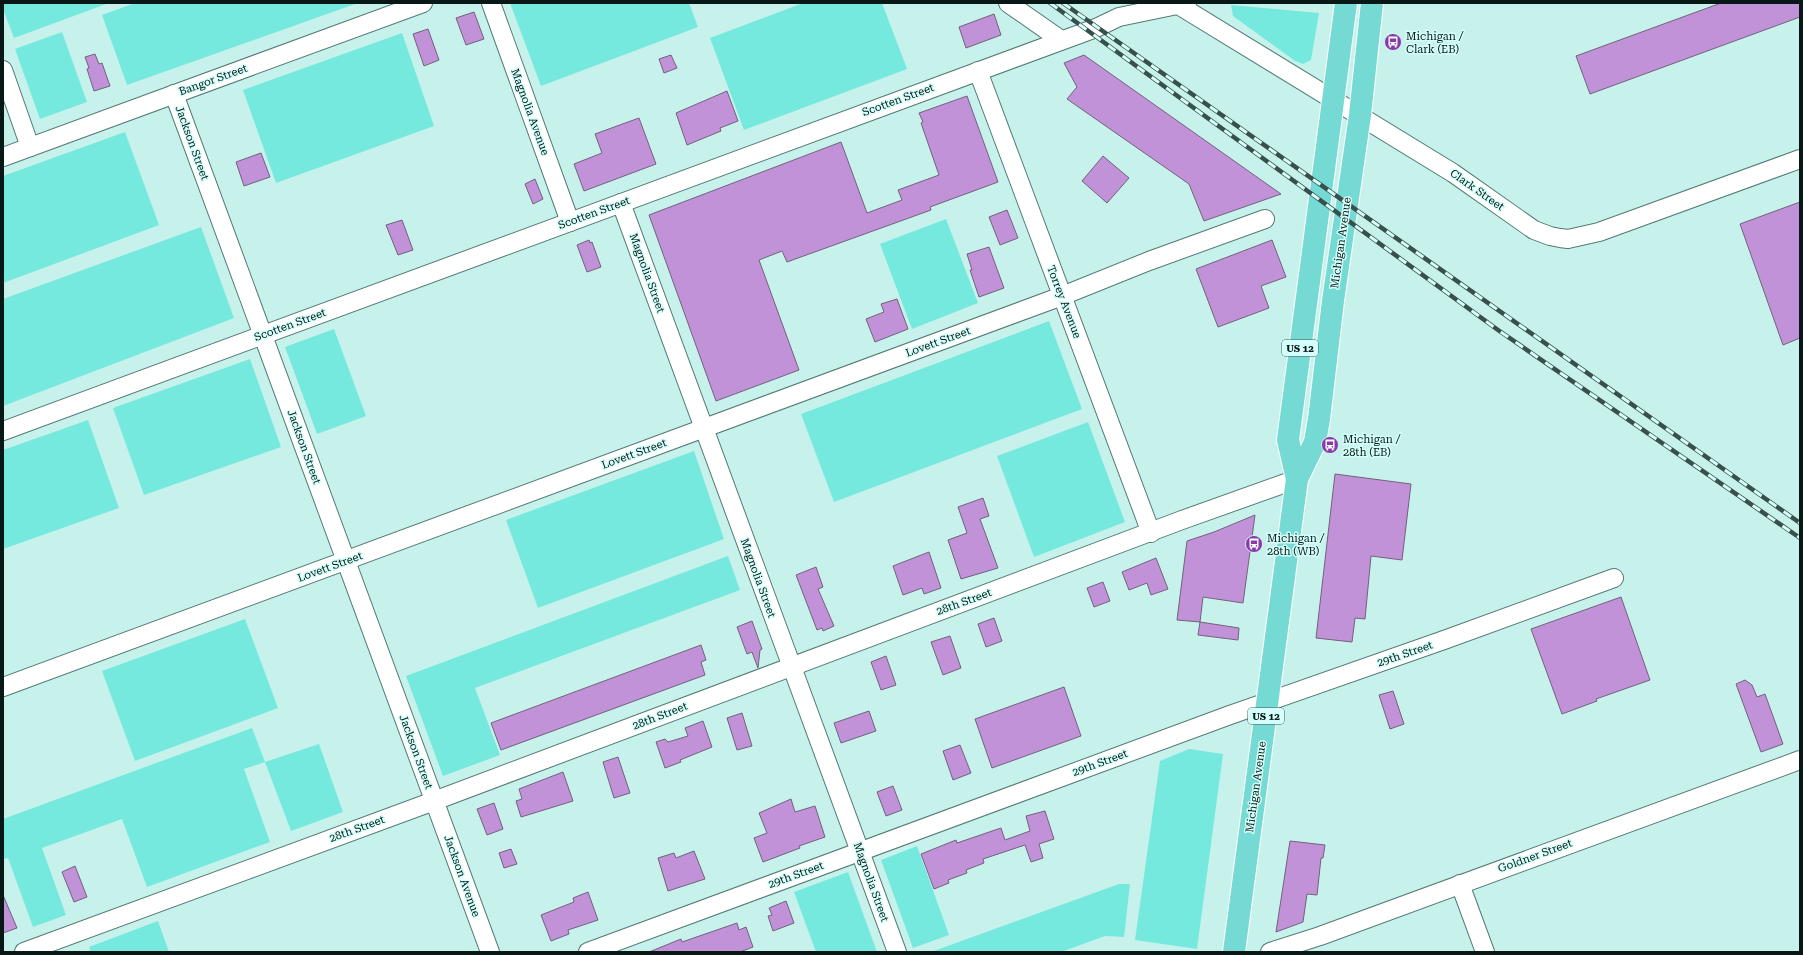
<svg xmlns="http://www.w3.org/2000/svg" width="1803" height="955" font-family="'Roboto Serif',serif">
	<rect width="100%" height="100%" fill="#c7f2ec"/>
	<g fill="#75e9de">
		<path d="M3,3H109L14,38L3,9Z"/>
		<path d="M135,3H358L127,85L102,15Z"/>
		<path d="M510,3H689L698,27L541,86Z"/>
		<path d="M803,3H882L907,69L744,130L710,38Z"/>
		<path d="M1231,5L1319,13L1311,60L1303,64L1295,61L1233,16Z"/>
		<path d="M62,32L87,102L40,119L15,49Z"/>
		<path d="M402,33L434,126L276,183L243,90Z"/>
		<path d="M125,132L159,225L3,283V176Z"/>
		<path d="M946,219L978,303L912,329L880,244Z"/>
		<path d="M201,227L234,318L3,406V299Z"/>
		<path d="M1049,321L1082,409L834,502L801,414Z"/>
		<path d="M334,329L366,416L317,434L285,347Z"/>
		<path d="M250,359L281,447L144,495L113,408Z"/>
		<path d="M88,420L119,508L3,549V450Z"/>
		<path d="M1088,422L1125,522L1034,557L997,456Z"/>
		<path d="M694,451L724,539L538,608L506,520Z"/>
		<path d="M728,556L740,590L475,688L500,755L443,776L406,676Z"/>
		<path d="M245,619L278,708L135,761L102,671Z"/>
		<path d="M252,728L265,762L319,744L343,812L291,831L265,762L244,769L270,842L147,887L122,819L42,848L66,915L33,927L8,858L3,859V819Z"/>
		<path d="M1189,749L1223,754L1197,949L1135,940L1160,761Z"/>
		<path d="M917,846L949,935L913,948L881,860Z"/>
		<path d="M848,872L877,952H816L794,892Z"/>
		<path d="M1119,884H1130L1124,937L1105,936L1061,952H931Z"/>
		<path d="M158,921L169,952H91L89,947Z"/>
	</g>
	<g fill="#c192d8" stroke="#72617b">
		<path d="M1721,3H1800V17L1590,94L1576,56Z"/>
		<path d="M474,12L484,39L466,45L456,18Z"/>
		<path d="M994,14L1001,35L966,48L959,27Z"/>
		<path d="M428,29L439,60L424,66L413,34Z"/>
		<path d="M95,54L99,64L102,63L110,86L94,91L87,69L89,68L85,57Z"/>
		<path d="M671,55L677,68L664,73L659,59Z"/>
		<path d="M1084,55L1281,194L1204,221L1189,184L1067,99L1077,87L1064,63Z"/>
		<path d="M727,91L738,121L720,128L721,131L687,145L676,113Z"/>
		<path d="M967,96L998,182L930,207L931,210L787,262L782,251L759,260L799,370L716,401L649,215L841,142L867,213L902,200L898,190L939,175L921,123L923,122L919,113Z"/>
		<path d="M639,118L656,164L584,191L574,164L602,153L595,134Z"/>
		<path d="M261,153L270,177L244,186L236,162Z"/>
		<path d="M1103,156L1129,178L1107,203L1082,181Z"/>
		<path d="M535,179L543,199L533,204L525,184Z"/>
		<path d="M1800,202V338L1783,345L1740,224Z"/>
		<path d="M1007,210L1018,238L1000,245L989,217Z"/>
		<path d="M402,220L413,250L398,255L386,225Z"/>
		<path d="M589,240L590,243L592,242L601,267L587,272L577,245Z"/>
		<path d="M1272,240L1286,277L1261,286L1269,308L1218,327L1196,269Z"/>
		<path d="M989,247L1004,288L979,297L970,270H972L967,254Z"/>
		<path d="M897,299L908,329L875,342L866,319L884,312L881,304Z"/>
		<path d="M1335,474L1411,484L1402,560L1371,556L1365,619L1355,618L1352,642L1316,638Z"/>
		<path d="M983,498L989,516L980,519L998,568L961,579L948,540L967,533L958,507Z"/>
		<path d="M1255,515L1243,603L1203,597L1200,622L1177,620L1187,541L1214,532Z"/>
		<path d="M929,552L941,588L924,594L922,588L903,595L893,566Z"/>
		<path d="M1156,558L1168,589L1151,595L1147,583L1129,590L1122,572Z"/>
		<path d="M816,567L823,587L818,589L834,626L823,631L822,628L817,630L796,575Z"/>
		<path d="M1103,582L1110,601L1094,607L1087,588Z"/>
		<path d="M1621,597L1650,680L1596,699L1597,701L1562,714L1531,629Z"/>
		<path d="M994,618L1002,641L986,647L978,624Z"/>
		<path d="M752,621L762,649L760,650L758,668L752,652L747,654L737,627Z"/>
		<path d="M1200,622L1239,628L1238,640L1198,635Z"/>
		<path d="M950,636L961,668L943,675L931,642Z"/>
		<path d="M701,645L706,660L701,662L705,675L501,750L491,723Z"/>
		<path d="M886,656L896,685L881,690L871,662Z"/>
		<path d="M1745,680L1752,685L1757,697L1765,694L1783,744L1761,752L1736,684Z"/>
		<path d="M1064,687L1081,736L992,768L975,719Z"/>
		<path d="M1393,691L1404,724L1390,729L1379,695Z"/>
		<path d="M869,711L876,731L841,743L834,723Z"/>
		<path d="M742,713L752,746L737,750L727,718Z"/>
		<path d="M703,721L712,747L680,760L681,762L665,768L656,742L665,739L668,742L688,736L685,728Z"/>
		<path d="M960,745L971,773L953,780L943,751Z"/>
		<path d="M618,757L630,793L614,798L603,762Z"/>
		<path d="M563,772L573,801L521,817L516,801L522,799L519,789Z"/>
		<path d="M893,786L902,810L886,816L877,792Z"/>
		<path d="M791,799L795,812L815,806L825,837L799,846L800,848L763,862L754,838L767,833L759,813Z"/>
		<path d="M494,803L503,829L487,835L477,809Z"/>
		<path d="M1045,811L1054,839L1039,844L1043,858L1031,862L1025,845L983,859L984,863L966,870L967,873L948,880L949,883L934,889L921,854L956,840L957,843L1001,828L1005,840L1030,831L1026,816Z"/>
		<path d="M1290,841L1325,845L1323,858H1321L1317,895L1307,894L1303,922L1276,932Z"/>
		<path d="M511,849L517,864L504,868L499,853Z"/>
		<path d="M694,851L705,879L668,891L658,858L674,853L676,858Z"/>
		<path d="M75,866L87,897L74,902L62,872Z"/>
		<path d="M588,892L598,920L568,930L569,934L551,941L541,915L574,902L573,898Z"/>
		<path d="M3,895L17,928L3,933Z"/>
		<path d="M786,901L794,923L773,931L768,916L772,915L769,908Z"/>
		<path d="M737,923L739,930L746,927L753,947L740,952H649L681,939L682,942Z"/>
	</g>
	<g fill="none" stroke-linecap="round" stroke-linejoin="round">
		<g stroke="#527a75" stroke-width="20">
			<g id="minor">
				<path d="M491,3L570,222"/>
				<path d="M1008,3L1061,40"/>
				<path d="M1180,6L1453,173L1534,230L1550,236L1560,238L1568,239L1599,232L1800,159"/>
				<path d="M3,70L30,147"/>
				<path d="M978,71L1151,533"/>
				<path d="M174,94L490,952"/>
				<path d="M3,157L423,3"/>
				<path d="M621,203L897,952"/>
				<path d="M3,431L1096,28L1119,17L1187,3"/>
				<path d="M3,687L1062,296L1149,261L1265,219"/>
				<path d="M1460,884L1485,952"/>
				<path d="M24,952L434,801L1182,520L1297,479"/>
				<path d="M588,952L1230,715L1444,640L1614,578"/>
				<path d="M1270,952L1320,936L1800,760"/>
			</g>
		</g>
		<g stroke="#fff" stroke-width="24">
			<g id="major">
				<path d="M1297,479L1288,440L1346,3"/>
				<path d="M1234,952L1297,479L1315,442L1319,419L1333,301L1360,115L1372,3"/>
			</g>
		</g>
		<use href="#minor" stroke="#fff" stroke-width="18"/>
		<use href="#major" stroke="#75dad3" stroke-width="22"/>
		<g stroke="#384f4c" stroke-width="4.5">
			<g id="rail">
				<path d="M1050,3L1498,330L1800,538"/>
				<path d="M1063,3L1800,523"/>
			</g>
		</g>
		<use href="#rail" stroke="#d4fffa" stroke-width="3" stroke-dasharray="9" stroke-linecap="butt"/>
	</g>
	<defs>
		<g id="bus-disc" transform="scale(0.9)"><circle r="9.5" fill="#893aaa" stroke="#d4fffa"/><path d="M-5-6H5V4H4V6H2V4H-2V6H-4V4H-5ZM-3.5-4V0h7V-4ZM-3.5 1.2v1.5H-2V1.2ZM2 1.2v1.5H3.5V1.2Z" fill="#fff"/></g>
	</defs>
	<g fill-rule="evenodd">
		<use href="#bus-disc" x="1393" y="42"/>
		<use href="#bus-disc" x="1330" y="445"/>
		<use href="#bus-disc" x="1254" y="544"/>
	</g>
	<g text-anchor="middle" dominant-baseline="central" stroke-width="3" stroke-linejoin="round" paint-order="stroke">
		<g fill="#d4fffa" stroke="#455d5a" stroke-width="1">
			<rect x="1282" y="340" width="36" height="16" rx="3"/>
			<rect x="1248" y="708" width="36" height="16" rx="3"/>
		</g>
		<g font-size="10" font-weight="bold" fill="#081816">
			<text x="1300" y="348">US 12</text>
			<text x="1266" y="716">US 12</text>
		</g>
		<g font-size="11" fill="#081816" stroke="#d4fffa" text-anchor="start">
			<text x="1406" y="36">Michigan /<tspan x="1406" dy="13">Clark (EB)</tspan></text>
			<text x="1343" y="439">Michigan /<tspan x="1343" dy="13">28th (EB)</tspan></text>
			<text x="1267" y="538">Michigan /<tspan x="1267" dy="13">28th (WB)</tspan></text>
		</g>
		<g font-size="11" fill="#081816" stroke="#d4fffa">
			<text transform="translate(213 80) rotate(-20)">Bangor Street</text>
			<text transform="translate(898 100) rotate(-20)">Scotten Street</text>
			<text transform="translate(530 112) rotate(70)">Magnolia Avenue</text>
			<text transform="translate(192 143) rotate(70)">Jackson Street</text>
			<text transform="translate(1477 190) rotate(35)">Clark Street</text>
			<text transform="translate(594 213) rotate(-20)">Scotten Street</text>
			<text transform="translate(1341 243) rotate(-82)">Michigan Avenue</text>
			<text transform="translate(647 273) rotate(70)">Magnolia Street</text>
			<text transform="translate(1064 302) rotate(69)">Torrey Avenue</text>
			<text transform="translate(290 325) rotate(-20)">Scotten Street</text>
			<text transform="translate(938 342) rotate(-20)">Lovett Street</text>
			<text transform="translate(304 447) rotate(70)">Jackson Street</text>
			<text transform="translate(634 454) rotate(-20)">Lovett Street</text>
			<text transform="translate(330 567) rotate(-20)">Lovett Street</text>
			<text transform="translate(758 578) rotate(70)">Magnolia Street</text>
			<text transform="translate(964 602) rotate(-20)">28th Street</text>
			<text transform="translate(1405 654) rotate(-19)">29th Street</text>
			<text transform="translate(660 716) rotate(-21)">28th Street</text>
			<text transform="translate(416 752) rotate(70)">Jackson Street</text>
			<text transform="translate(1100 763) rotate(-20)">29th Street</text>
			<text transform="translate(1256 787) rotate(-82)">Michigan Avenue</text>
			<text transform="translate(357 829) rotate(-20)">28th Street</text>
			<text transform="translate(1535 856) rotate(-20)">Goldner Street</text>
			<text transform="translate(796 875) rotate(-20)">29th Street</text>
			<text transform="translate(462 876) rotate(70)">Jackson Avenue</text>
			<text transform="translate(871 882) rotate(70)">Magnolia Street</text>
		</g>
	</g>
	<rect width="1803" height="955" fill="none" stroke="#081816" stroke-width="8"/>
</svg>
